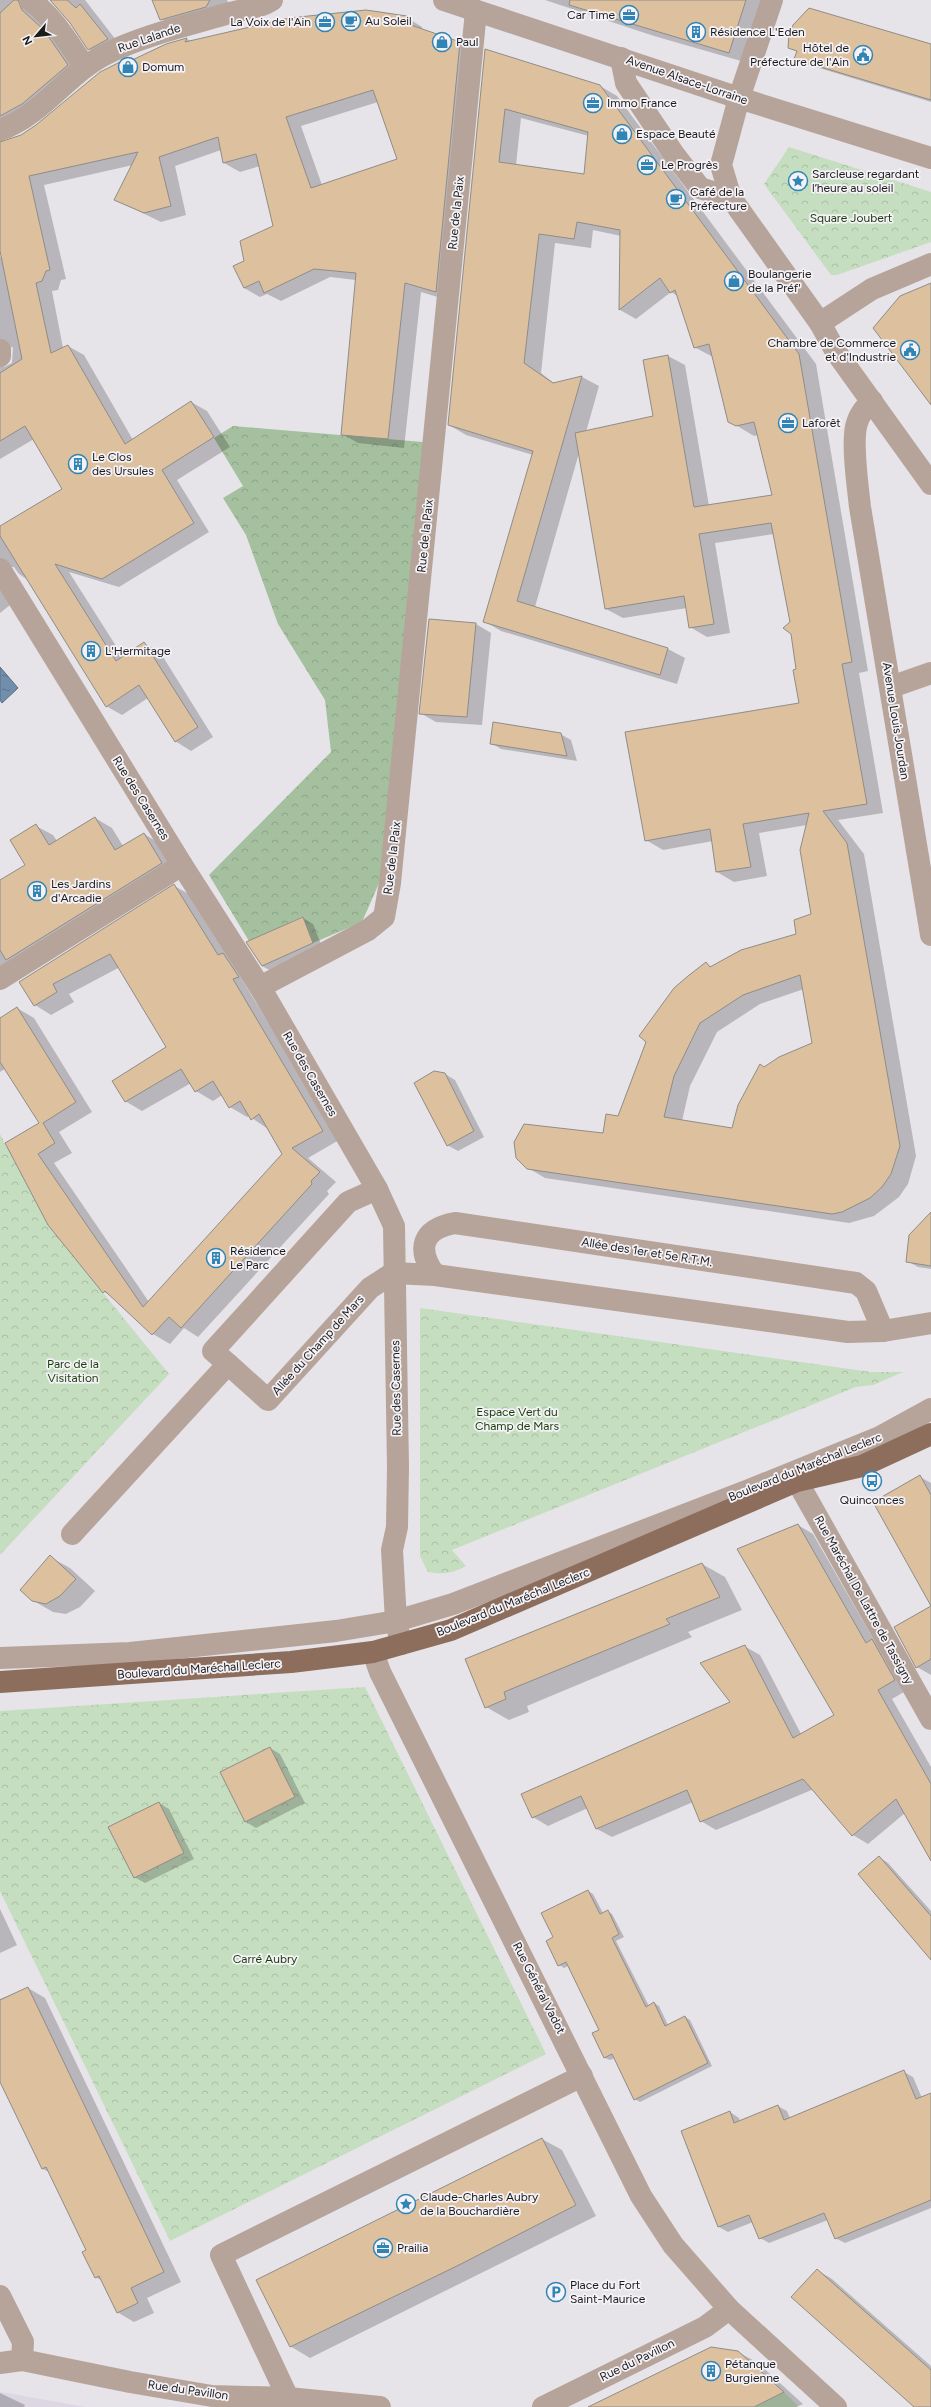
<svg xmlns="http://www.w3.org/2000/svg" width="931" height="2407" font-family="Figtree,sans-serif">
	<defs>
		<pattern id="forest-crowns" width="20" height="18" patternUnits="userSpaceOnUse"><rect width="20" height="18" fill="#a5c09e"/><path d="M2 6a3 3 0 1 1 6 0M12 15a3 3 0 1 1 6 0" fill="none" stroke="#8da488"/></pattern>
		<pattern id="park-crowns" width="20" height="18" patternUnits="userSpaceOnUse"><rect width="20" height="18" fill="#c6dec0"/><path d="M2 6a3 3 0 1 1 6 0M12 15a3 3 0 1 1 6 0" fill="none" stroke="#aabea4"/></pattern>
		<pattern id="water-ripples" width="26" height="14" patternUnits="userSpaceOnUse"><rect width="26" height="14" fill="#728ead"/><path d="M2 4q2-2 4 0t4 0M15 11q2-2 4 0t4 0" fill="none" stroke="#5d738c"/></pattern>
	</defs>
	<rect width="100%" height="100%" fill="#e6e4e9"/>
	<path fill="#ddd7e3" d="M0,2392L7,2393L86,2407H0Z"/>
	<path fill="#c6dec0" d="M784,2392L799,2407H754Z"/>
	<path fill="url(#forest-crowns)" d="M233,426L423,442L380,881L362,922L313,943L302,917L249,941L209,875L331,752L325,700L278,624L246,535L223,498L243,486L214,438Z"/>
	<g fill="url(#park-crowns)">
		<path d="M789,147L931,192V242L837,275H831L764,184Z"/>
		<path d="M0,1134L48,1225L169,1374L0,1555Z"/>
		<path d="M420,1308L871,1372H903L873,1385L856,1387L452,1550L466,1566C453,1573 443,1575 428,1572L420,1556Z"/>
		<path d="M365,1687L546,2054L170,2241L0,1891V1711Z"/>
	</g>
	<path fill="url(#water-ripples)" stroke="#586c82" d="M0,667L18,688L2,703L0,700Z"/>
	<g fill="#0003" fill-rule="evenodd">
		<path d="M0,0H39L84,74L6,131L5,141L21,135L37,126L123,61L128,63L166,45L187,39L191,41L406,17L422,27V30L460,43L476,52L451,301L421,292L404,448L358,443L342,434L356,280L330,277L281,301L267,294L260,297L244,288L245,262L274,227L260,166L240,172L224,163L221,150L175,166L186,215L161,222L116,200L133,165L44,185L66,279L61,280L58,290L52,291L63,348L68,346L84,355L133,440L191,402L207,411L230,447L177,480L209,532L119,587L69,572L123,657L144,643L160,652L213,737L191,751L175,741L148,698L122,715L106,706L28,580L19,574L14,567H10L15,601L0,613V527L64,489L34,439L0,459V257L2,256L0,246ZM378,102L398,159L322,185L301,126ZM13,347L12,363L4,367L3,359L9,348Z"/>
		<path d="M51,0H85L123,49L105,58L89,49L64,14Z"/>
		<path d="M153,0H227L229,4L177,28L161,19Z"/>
		<path d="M545,0H767L748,63L654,36Z"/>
		<path d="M931,45V102L806,64L795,58L798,52L789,47Z"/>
		<path d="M486,51L600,86L617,96L816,364L868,671L859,673L883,813L838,820L864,854L916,1156L908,1184L899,1197L874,1216L849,1223L545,1178L528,1168L604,1134L619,1117L706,964L712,967L797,934L812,915L807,825L759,833L767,876L734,882L717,872L713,841L663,850L646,840L800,704L791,622L774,534L715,543L730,633L707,637L690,627L687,608L623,618L606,609L579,453L535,607L668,649L685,658L677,684L501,631L484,621L533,455L466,435L449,425ZM521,118L589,136L585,175L516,165ZM593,230L621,236L620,310L636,319L671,292L679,297L694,347L713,357L729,421L754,436L758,435L773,495L709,506L685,365L668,356L654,417L586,432L599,386L582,377L555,384L541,373L555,243L591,248ZM804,989L813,1043L765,1068L733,1129L682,1121L690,1086L717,1032L760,1004Z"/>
		<path d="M476,624L491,633L482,725L436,722L420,713Z"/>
		<path d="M560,734L571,740L577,761L501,749L491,743Z"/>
		<path d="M95,818L112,828L123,846L144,834L161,844L178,873L0,968V881L27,865L36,826L53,835L57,841Z"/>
		<path d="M174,886L191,895L339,1140L308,1158L336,1182L327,1191L329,1194L198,1337L184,1328L170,1344L153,1334L113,1297L104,1292L6,1143L40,1123L6,1068L0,1072V1019L17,1008L34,1018L92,1112L59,1132L72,1153L54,1163L149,1302L283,1154L268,1129L249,1116L247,1117L230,1107L222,1095L213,1101L196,1091L191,1083L142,1111L125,1101L168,1048L120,967L69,994L74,1002L51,1015L35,1005L20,982Z"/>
		<path d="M303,918L313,924L323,949L273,972L262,966Z"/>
		<path d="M445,1074L455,1080L484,1137L458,1151L447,1145Z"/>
		<path d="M931,1222V1269L918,1267L907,1261Z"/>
		<path d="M920,1477L931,1483V1604Z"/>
		<path d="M798,1525L813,1534L875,1642L887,1649L909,1689L892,1699L931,1767V1859L905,1813L868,1844L853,1835L814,1789L716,1830L701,1821L693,1802L612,1837L597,1829L588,1808L548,1826L533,1817L732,1703L744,1646L760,1655L801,1734L835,1715Z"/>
		<path d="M50,1557L70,1568L95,1591L80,1607L66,1614L53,1612L32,1600Z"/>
		<path d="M702,1564L725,1577L742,1610L688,1632L692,1637L527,1706L529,1712L509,1720L486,1707L466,1660Z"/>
		<path d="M931,1607V1675L917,1667Z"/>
		<path d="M270,1748L280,1754L305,1803L256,1828L246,1822L221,1772Z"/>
		<path d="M159,1803L169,1809L194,1859L145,1883L134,1877Z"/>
		<path d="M879,1857L888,1863L931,1911V1958L886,1908L887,1906Z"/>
		<path d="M588,1891L593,1894L603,1913L607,1911L612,1914L624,1937L616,1941L649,2006L654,2003L659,2006L668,2025L685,2017L690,2020L712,2066L640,2102L635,2099L615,2058L610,2060L605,2058L593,2034L601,2030L568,1966L564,1968L559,1965L555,1937Z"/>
		<path d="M0,1909L17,1945L0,1953Z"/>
		<path d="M28,1988L45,1998L181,2282L147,2298L154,2313L134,2322L117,2312L103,2281L95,2277L88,2250L51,2173L43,2169L0,2080V1999Z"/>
		<path d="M904,2072L913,2077L922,2098L931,2094V2208L845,2243L835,2238L828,2220L769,2243L760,2238L753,2222L728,2232L719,2227L682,2132L730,2112L739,2118L740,2121L778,2106L787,2111L790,2118Z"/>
		<path d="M542,2139L562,2150L596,2216L310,2358L290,2346Z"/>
		<path d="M817,2270L832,2279L931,2366V2407H916Z"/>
		<path d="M738,2352L758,2363L803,2404L796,2407H590Z"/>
		<path d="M0,2393L25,2405L24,2407H0Z"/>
	</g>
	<g fill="#ddc09e" stroke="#8f8c88" fill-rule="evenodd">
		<path d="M14,0H18L22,10L44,30L68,65L22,104L0,116V13Z"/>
		<path d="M50,0H67L76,8L80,4L108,39L88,50L70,23Z"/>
		<path d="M152,0H210L206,7L160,20Z"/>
		<path d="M570,0H746L729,53L569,5Z"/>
		<path d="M809,8L931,44V100L794,59L797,51L788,48L789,34L793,25Z"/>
		<path d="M366,10L407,16L405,23L460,42L436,292L405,283L388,439L341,435L356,273L314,269L264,293L259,281L244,288L233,266L244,261L240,241L273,226L256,154L223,163L218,137L159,157L171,206L144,213L114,200L138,152L29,176L50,270L46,271L42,281L36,283L51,353L68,345L125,444L191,401L214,437L162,470L194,523L102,579L55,564L116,661L144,642L198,727L175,742L139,685L106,707L0,536V526L62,489L25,426L0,441V373L22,359L0,251V142L21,135L36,125L100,72L124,60L126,63L166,44L187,38L185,42L289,18ZM373,90L397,159L311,188L286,117Z"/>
		<path d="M485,49L600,85L799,354L852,662L842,664L867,804L823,811L847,843L900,1146L891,1174L882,1187L870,1198L842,1212L832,1214L527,1169L516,1158L514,1142L524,1124L603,1133L606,1114L618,1116L646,1042L639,1036L674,988L688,976L706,962L710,967L741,950L796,934L794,920L811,914L800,850L809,813L743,824L751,867L716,872L710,829L645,841L625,732L799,703L793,670L796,669L791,634L783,628L790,622L771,523L699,534L714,624L689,628L684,596L605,609L575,433L653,416L643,360L668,355L694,507L772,495L754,422L736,426L728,422L709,344L694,348L675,290L670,293L660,278L619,310L620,230L577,222L574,239L539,234L524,363L553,383L582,376L517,601L668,648L660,675L483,622L533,451L448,425ZM505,109L588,132L584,174L499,162ZM800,975L812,1043L779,1057L764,1067L760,1064L738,1105L732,1128L664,1117L674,1076L700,1023L743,995Z"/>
		<path d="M931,283V405L873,328L900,296Z"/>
		<path d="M429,619L476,623L467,717L419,714Z"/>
		<path d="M493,722L561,733L567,756L490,744Z"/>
		<path d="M95,817L115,850L144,833L162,863L6,960L0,950V880L25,865L10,840L36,824L49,845Z"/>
		<path d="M174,884L218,955L223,953L239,977L233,979L323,1131L292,1148L320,1172L311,1181L312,1184L181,1328L169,1317L152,1335L105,1291L103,1293L48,1225L5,1143L39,1123L0,1062V1018L17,1007L76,1102L43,1123L55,1143L38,1154L143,1307L282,1154L259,1114L251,1120L240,1101L229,1108L213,1081L195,1092L181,1069L125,1102L112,1081L166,1047L110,954L53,984L57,992L34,1006L19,982Z"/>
		<path d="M303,917L313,943L262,966L246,942Z"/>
		<path d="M434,1071L445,1073L474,1131L447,1146L414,1083Z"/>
		<path d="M931,1212V1266L906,1262L909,1235Z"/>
		<path d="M920,1475L931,1495V1659L916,1668L894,1627L931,1606L873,1502Z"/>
		<path d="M798,1524L866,1643L872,1639L895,1680L878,1690L931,1784V1861L896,1799L852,1836L803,1779L700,1822L687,1790L596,1829L581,1796L532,1818L521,1794L730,1702L700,1663L745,1645L793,1738L834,1715L737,1549Z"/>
		<path d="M50,1555L76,1579L60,1596L46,1604L32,1601L20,1590Z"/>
		<path d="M702,1563L720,1597L666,1619L670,1624L504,1692L506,1699L485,1708L465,1659Z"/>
		<path d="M270,1747L295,1797L245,1822L220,1772Z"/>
		<path d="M159,1802L184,1853L134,1878L108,1827Z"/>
		<path d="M879,1856L931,1916V1960L858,1874Z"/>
		<path d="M588,1890L600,1914L608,1910L619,1934L612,1938L646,2007L654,2002L665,2026L685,2016L708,2063L634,2100L612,2054L604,2058L592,2033L599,2030L566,1962L558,1966L546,1941L553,1937L541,1913Z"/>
		<path d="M28,1987L164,2272L131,2288L138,2303L117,2313L99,2276L95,2278L82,2252L86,2250L46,2167L42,2169L0,2082V2000Z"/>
		<path d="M904,2070L916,2099L931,2093V2200L835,2239L824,2213L759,2239L749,2215L718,2227L681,2131L730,2111L734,2123L778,2105L784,2120Z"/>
		<path d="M542,2138L576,2205L459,2265L290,2347L256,2280Z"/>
		<path d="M817,2269L931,2370V2407H914L791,2297Z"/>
		<path d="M711,2347L738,2351L784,2392L754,2407H588Z"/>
	</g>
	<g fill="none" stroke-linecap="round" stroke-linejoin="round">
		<g stroke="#b6a49a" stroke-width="22">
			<path d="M30,0C53,16 69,44 85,67"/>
			<path d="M444,0L739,98L931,158"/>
			<path d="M772,0L739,98L721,165L731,198L820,323L836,352L931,484"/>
			<path d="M621,58L626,83L673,153L700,188L731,198"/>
			<path d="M0,130C43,115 68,72 108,53C145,35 186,26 226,14C240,10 260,8 272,0"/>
			<path d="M820,323L872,289L931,264"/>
			<path d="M0,350V356"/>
			<path d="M872,401C865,408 860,413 857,423C851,440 858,488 860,507L931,935"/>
			<path d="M0,569L182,865L260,987L377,1189L394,1226L398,1467L397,1527L392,1550L396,1621L401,1644"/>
			<path d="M891,687L931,673"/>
			<path d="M0,979L182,865"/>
			<path d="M260,987L368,930L384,917L390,883L476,11"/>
			<path d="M435,1275C416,1249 422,1229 455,1223L856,1283L866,1291L883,1331"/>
			<path d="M228,1364L213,1351L348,1202L377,1189"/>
			<path d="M797,1481L931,1719"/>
			<path d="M72,1534L228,1364L268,1400L370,1288L393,1273L435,1275L848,1332L883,1331L931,1323"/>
			<path d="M373,1652L380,1672L641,2196L673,2245L729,2309L836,2407"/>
			<path d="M0,1658L130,1653L336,1631L396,1621L453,1604L749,1490L880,1437L931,1409"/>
			<path d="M0,2296L23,2342L22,2360L0,2363"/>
			<path d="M22,2360L130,2382L212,2396L288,2398L380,2407"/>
			<path d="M288,2398L221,2255L582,2076"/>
			<path d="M543,2407L705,2327L729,2309"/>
		</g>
		<path stroke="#8d6e5c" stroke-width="22" d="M0,1682L291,1662L373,1652L451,1630L797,1481L862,1466L931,1434"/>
	</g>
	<defs>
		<g id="office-ring" transform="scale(1)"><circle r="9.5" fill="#f4f2f6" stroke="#3185b5" stroke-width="1.5"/><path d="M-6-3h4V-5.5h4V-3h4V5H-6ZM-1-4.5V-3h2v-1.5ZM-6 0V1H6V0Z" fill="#3185b5"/></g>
		<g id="cafe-ring" transform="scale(1)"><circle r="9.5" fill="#f4f2f6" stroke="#3185b5" stroke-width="1.5"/><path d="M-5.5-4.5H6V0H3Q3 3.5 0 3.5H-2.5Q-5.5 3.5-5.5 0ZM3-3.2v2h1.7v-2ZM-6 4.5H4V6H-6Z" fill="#3185b5"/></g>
		<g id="building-ring" transform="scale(1)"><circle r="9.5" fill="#f4f2f6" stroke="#3185b5" stroke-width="1.5"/><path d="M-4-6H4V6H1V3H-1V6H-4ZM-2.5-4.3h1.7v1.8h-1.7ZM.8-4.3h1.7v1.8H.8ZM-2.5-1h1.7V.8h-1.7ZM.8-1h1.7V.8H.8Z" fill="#3185b5"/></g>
		<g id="shop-ring" transform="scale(1)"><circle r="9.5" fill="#f4f2f6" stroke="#3185b5" stroke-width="1.5"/><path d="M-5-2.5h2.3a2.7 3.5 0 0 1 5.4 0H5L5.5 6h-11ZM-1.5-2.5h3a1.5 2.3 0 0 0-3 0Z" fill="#3185b5"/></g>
		<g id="civic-ring" transform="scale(1)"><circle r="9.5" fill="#f4f2f6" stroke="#3185b5" stroke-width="1.5"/><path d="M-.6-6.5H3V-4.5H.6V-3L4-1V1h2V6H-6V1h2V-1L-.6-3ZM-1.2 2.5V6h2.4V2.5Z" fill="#3185b5"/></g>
		<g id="sight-ring" transform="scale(1)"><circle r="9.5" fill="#f4f2f6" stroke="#3185b5" stroke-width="1.5"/><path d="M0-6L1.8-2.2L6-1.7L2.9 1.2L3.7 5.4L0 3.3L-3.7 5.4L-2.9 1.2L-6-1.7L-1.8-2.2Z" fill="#3185b5"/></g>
		<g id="bus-ring" transform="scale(1)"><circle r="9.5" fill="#f4f2f6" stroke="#3185b5" stroke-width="1.5"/><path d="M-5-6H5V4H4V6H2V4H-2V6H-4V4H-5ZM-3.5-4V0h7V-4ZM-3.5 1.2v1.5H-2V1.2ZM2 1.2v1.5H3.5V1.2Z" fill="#3185b5"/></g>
		<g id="parking-ring" transform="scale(1)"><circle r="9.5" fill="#f4f2f6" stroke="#3185b5" stroke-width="1.5"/><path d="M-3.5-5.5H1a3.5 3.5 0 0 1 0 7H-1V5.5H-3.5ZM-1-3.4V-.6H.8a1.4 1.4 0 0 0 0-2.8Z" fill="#3185b5"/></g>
	</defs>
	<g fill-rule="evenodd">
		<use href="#office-ring" x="629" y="15"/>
		<use href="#cafe-ring" x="351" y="21"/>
		<use href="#office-ring" x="325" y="22"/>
		<use href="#building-ring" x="696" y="32"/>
		<use href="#shop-ring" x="442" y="42"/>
		<use href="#civic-ring" x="863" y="55"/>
		<use href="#shop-ring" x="128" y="67"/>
		<use href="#office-ring" x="593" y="103"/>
		<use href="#shop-ring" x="622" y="134"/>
		<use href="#office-ring" x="647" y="165"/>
		<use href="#sight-ring" x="798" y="181"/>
		<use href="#cafe-ring" x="676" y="199"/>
		<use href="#shop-ring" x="734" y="281"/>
		<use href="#civic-ring" x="910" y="350"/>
		<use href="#office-ring" x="788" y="423"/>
		<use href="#building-ring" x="78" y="464"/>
		<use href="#building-ring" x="91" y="651"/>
		<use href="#building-ring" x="37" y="891"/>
		<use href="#building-ring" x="216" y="1258"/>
		<use href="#bus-ring" x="872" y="1481"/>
		<use href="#sight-ring" x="406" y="2204"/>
		<use href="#office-ring" x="383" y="2248"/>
		<use href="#parking-ring" x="556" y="2292"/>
		<use href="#building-ring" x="711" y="2371"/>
	</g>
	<g text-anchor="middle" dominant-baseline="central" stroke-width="3.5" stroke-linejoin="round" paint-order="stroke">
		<g font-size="12" fill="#1c1b1c" stroke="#f4f2f6" text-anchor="start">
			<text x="615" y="15" text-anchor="end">Car Time</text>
			<text x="365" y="21">Au Soleil</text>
			<text x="311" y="22" text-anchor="end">La Voix de l'Ain</text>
			<text x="710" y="32">Résidence L'Eden</text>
			<text x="456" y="42">Paul</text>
			<text x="849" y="48" text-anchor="end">Hôtel de<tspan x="849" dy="14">Préfecture de l'Ain</tspan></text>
			<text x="142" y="67">Domum</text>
			<text x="607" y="103">Immo France</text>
			<text x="636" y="134">Espace Beauté</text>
			<text x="661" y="165">Le Progrès</text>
			<text x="812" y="174">Sarcleuse regardant<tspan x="812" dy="14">l’heure au soleil</tspan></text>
			<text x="690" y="192">Café de la<tspan x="690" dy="14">Préfecture</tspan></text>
			<text x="748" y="274">Boulangerie<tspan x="748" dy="14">de la Préf'</tspan></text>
			<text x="896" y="343" text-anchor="end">Chambre de Commerce<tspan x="896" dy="14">et d'Industrie</tspan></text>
			<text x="802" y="423">Laforêt</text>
			<text x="92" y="457">Le Clos<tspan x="92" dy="14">des Ursules</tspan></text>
			<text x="105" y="651">L'Hermitage</text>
			<text x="51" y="884">Les Jardins<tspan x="51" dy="14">d'Arcadie</tspan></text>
			<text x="230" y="1251">Résidence<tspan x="230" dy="14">Le Parc</tspan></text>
			<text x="872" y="1500" text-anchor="middle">Quinconces</text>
			<text x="420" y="2197">Claude-Charles Aubry<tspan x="420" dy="14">de la Bouchardière</tspan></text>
			<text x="397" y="2248">Prailia</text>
			<text x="570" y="2285">Place du Fort<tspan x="570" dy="14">Saint-Maurice</tspan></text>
			<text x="725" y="2364">Pétanque<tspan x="725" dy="14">Burgienne</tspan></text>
		</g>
		<g font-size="12" fill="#1c1b1c" stroke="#f4f2f6">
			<text transform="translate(149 38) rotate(-19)">Rue Lalande</text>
			<text transform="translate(687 80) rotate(19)">Avenue Alsace-Lorraine</text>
			<text transform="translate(456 213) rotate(-84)">Rue de la Paix</text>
			<text transform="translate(425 536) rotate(-84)">Rue de la Paix</text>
			<text transform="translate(896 721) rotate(81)">Avenue Louis Jourdan</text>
			<text transform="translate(141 798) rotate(58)">Rue des Casernes</text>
			<text transform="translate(392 858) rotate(-83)">Rue de la Paix</text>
			<text transform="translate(310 1074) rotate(60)">Rue des Casernes</text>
			<text transform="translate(647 1252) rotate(9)">Allée des 1er et 5e R.T.M.</text>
			<text transform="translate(318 1345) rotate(-48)">Allée du Champ de Mars</text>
			<text transform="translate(396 1388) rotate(-91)">Rue des Casernes</text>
			<text transform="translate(805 1467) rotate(-22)">Boulevard du Maréchal Leclerc</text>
			<text transform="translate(864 1600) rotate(61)">Rue Maréchal De Lattre de Tassigny</text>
			<text transform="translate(513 1602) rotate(-22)">Boulevard du Maréchal Leclerc</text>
			<text transform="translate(199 1669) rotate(-4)">Boulevard du Maréchal Leclerc</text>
			<text transform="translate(539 1988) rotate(63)">Rue Général Vadot</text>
			<text transform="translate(637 2360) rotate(-26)">Rue du Pavillon</text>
			<text transform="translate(188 2390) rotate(8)">Rue du Pavillon</text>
		</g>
		<g font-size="12" fill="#193c0b" stroke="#f4f2f6">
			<text x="851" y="218">Square Joubert</text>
			<text x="73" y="1364">Parc de la<tspan x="73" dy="14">Visitation</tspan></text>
			<text x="517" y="1412">Espace Vert du<tspan x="517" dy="14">Champ de Mars</tspan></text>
			<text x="265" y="1959">Carré Aubry</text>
		</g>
	</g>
	<g transform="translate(36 36) rotate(242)" stroke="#f4f2f6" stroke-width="3" paint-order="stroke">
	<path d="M0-3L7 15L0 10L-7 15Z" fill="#1c1b1c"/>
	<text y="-6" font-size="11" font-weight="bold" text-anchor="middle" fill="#1c1b1c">N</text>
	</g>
</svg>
